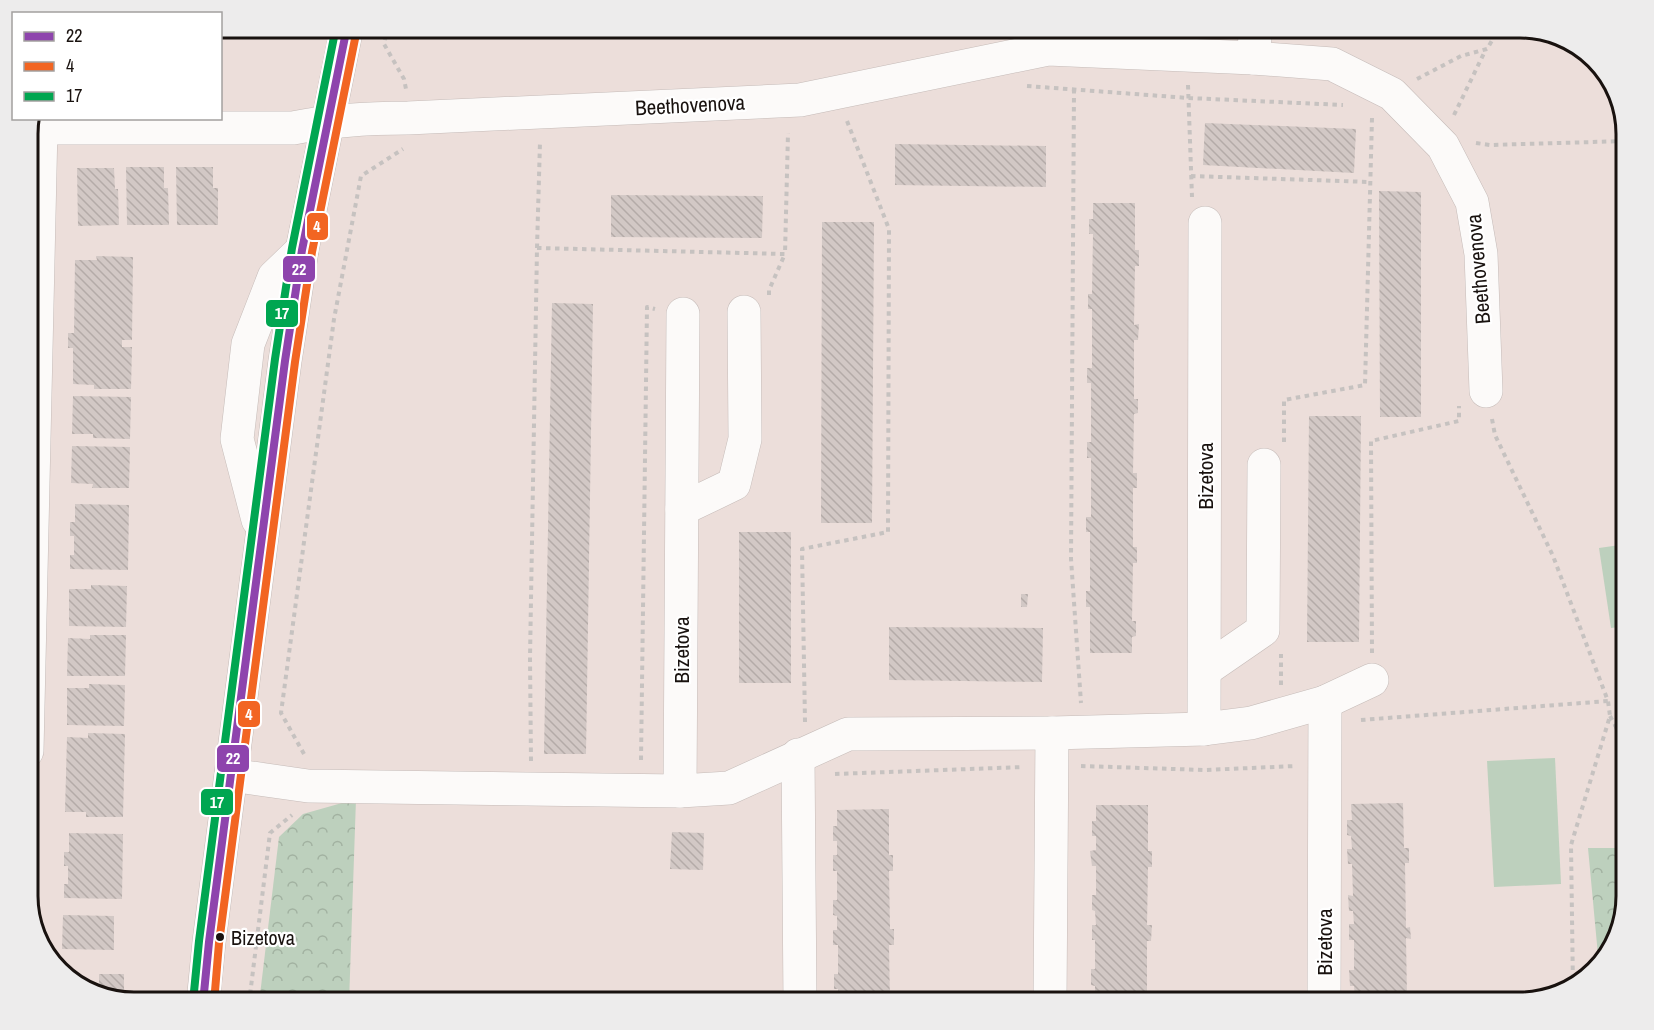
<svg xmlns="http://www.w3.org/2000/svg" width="1654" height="1030" font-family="'Archivo Narrow',sans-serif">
	<defs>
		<pattern id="forest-crowns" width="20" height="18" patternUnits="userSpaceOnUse" patternTransform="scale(1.5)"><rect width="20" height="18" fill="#bdd0bd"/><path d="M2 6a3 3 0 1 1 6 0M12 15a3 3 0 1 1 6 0" fill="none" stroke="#a2b2a1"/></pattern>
		<pattern id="building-back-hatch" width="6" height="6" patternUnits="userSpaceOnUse" patternTransform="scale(1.5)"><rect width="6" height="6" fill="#d2c8c5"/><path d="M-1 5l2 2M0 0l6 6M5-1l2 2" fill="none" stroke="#b4aba8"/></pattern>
	</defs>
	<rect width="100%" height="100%" fill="#ecdeda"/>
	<g fill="#bdd0bd">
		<path d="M1627,544V626L1611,628L1599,548Z"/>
		<path d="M1555,758L1561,884L1494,887L1487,761Z"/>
	</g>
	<g fill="url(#forest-crowns)">
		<path d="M356,799L349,1003H259L279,837L303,814Z"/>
		<path d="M1588,848H1627V897L1609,956L1599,966Z"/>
	</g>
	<g fill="url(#building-back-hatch)">
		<path d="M1205,123L1356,129L1354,173L1203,165Z"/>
		<path d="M895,144L1046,146V187L895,185Z"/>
		<path d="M126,167H164V188H168L169,225H127Z"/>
		<path d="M176,167H213V188H218V225H177Z"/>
		<path d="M77,168H114L115,189H118L119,225L78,226Z"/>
		<path d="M1379,191L1421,192V417H1380Z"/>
		<path d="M611,195L763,196L762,238L611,237Z"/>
		<path d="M1093,203H1135V250H1139V266H1135L1134,325L1139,324L1138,340H1134V399H1138V413L1134,414L1133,473H1137V488H1133V547H1137V563H1133L1132,621H1136V636L1132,637V653H1090V607H1086V591H1090V532H1086V517H1091V458H1087V442H1091V383H1087V368H1092V309H1088V294H1092L1093,234H1089V219H1093Z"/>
		<path d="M822,222H874L872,523H821Z"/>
		<path d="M96,256L133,257L132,340H122V347H132L131,389H94V385L73,384V348H68V333H74L75,260H97Z"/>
		<path d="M552,303L593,304L586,754H544Z"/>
		<path d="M73,396L131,397L130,439L93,438V434H72Z"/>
		<path d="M1309,416H1361L1359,642H1307Z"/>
		<path d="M72,446L130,447L129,488H92L93,484L71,483Z"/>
		<path d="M75,504L129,505L128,570L70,569V555H74V536H70V522H75Z"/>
		<rect x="739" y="532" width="52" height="151"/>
		<path d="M91,585L127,586L126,627L69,626V589H91Z"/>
		<path d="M1021,594H1028L1027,607H1021Z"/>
		<path d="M889,627L1043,628L1042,682L889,680Z"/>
		<path d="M90,635H126L125,676H67L68,638L90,639Z"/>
		<path d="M89,684L125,685L124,726L67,725V688H89Z"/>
		<path d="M88,733L125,734L123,817H86V812H65L67,737L88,738Z"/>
		<path d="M1403,803L1404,848H1409V863H1405L1406,928L1410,927L1411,939L1406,938L1407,998H1412V1003H1350V999H1355L1354,986H1350L1349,970H1354V940H1349V924H1354L1353,911H1349L1348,895L1353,896L1352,864H1348L1347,849H1352L1351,836L1347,835V820H1352L1351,804Z"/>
		<path d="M1096,805H1148V851H1152V867H1148L1147,925H1152L1151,941H1147V999H1151V1003H1091V999L1095,1000V986L1091,985V969H1095V940H1092V925H1096L1095,911L1092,910V895H1096V866H1092L1090,851L1096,850V836H1092V821H1096Z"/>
		<path d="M889,809V855H893V871H889L890,929H894V945H889L890,1003H838V989H834V974H838V945H833V930H837V916L833,915V900H837V871H833V855H837V841H833V826H837V810Z"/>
		<path d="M672,832L704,833L703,870L670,869Z"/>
		<path d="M69,833L123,834L122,899L64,898V884H68V866H64V852H69Z"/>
		<path d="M63,915L114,916V950L62,949Z"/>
		<path d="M99,974H124V995L99,993Z"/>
	</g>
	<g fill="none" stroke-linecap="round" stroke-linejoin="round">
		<g stroke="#c5bbb8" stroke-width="34">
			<g id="minor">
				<path d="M1253,58L1256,27"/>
				<path d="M27,128H293C332,120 369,118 408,118L800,100L1048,49L1253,58L1332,64L1392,94L1443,146L1472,202L1481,254L1486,391"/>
				<path d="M682,509L734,484L745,439L744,312"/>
				<path d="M258,520L237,439L248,344L274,277L302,250"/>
				<path d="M1205,670L1263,630L1264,465"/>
				<path d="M1204,729L1205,223"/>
				<path d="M27,751L41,127"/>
				<path d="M798,755L800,1003"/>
				<path d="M231,775L308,786L680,791L729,788L848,734L1052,733L1204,729L1251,723L1325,702L1372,680"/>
				<path d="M680,791L683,314"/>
				<path d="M203,1003L209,942L285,361L302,250L347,27"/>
				<path d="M1050,1003L1052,733"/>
				<path d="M1324,1003L1325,702"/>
			</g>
		</g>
		<g stroke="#c6c2c0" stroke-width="4" stroke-dasharray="4.5 4.5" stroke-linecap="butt">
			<path d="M388,27L384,44L404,79L406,89"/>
			<path d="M1417,79L1461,56L1487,49L1500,27"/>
			<path d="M1188,85L1192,197"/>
			<path d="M1027,86L1189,98L1343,105"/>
			<path d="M1074,89L1071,559L1081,703"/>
			<path d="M1454,115L1486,49"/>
			<path d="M1476,143L1490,145L1627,141"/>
			<path d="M1191,176L1370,182"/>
			<path d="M537,248L785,254L788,133"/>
			<path d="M769,295V290L785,254"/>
			<path d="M1492,419L1495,435L1553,556L1608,701L1610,716L1571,845L1573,989"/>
			<path d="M1284,442V400L1365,385L1372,118"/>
			<path d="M1372,653L1371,441L1459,421V406"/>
			<path d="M1281,685V654"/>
			<path d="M1610,716L1615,725L1627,732"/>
			<path d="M1361,720L1608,701"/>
			<path d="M805,722L802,549L888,532L889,229L847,121"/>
			<path d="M1615,725L1627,751"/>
			<path d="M304,754L281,713L334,319L361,176L403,149"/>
			<path d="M641,760L647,307L655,309"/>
			<path d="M531,761L530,658L537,248L540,142"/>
			<path d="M1081,766L1205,770L1296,766"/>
			<path d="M835,774L1023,767"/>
			<path d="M249,1003L270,833L292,815"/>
		</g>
		<use href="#minor" stroke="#fcfaf9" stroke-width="33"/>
		<g stroke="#fff" stroke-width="12">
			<path id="bus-1" d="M203,1003L209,942L285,361L302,250L347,27"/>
		</g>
		<g stroke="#fff" stroke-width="12">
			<path id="bus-2" d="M214,1003L219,943L295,362L312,252L357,29"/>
		</g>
		<g stroke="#fff" stroke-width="12">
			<path id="bus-3" d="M193,1002L199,941L275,359L292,248L336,27"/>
		</g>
		<use href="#bus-1" stroke="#8e44ad" stroke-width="8"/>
		<use href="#bus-2" stroke="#f26522" stroke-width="8"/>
		<use href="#bus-3" stroke="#00a651" stroke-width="8"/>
	</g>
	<circle fill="#19120f" stroke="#fff" stroke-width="2" cx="220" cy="937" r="5"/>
	<g text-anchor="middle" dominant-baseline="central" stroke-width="4.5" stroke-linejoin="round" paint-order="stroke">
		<g font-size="20" fill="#19120f" stroke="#fff" text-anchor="start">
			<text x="231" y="937">Bizetova</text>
		</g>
		<g font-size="21" fill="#19120f" stroke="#fff">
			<text transform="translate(690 105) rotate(-3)">Beethovenova</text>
			<text transform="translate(1478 269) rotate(-95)">Beethovenova</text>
			<text transform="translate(1205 476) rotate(-90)">Bizetova</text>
			<text transform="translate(681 650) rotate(-90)">Bizetova</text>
			<text transform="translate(1324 942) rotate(-90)">Bizetova</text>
		</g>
	</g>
	<path d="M0 0H1654V1030H0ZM134 38H1520A96 96 0 0 1 1616 134V896A96 96 0 0 1 1520 992H134A96 96 0 0 1 38 896V134A96 96 0 0 1 134 38Z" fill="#edecec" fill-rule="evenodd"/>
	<path fill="none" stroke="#19120f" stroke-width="3" d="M134 38H1520A96 96 0 0 1 1616 134V896A96 96 0 0 1 1520 992H134A96 96 0 0 1 38 896V134A96 96 0 0 1 134 38Z"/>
	<g stroke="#fff" stroke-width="2">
		<rect x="306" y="212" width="23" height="29" rx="6" fill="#f26522"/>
		<rect x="282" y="255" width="34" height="28" rx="6" fill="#8e44ad"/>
		<rect x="265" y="299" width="34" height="29" rx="6" fill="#00a651"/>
		<rect x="237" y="700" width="24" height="28" rx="6" fill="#f26522"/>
		<rect x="216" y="744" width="34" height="29" rx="6" fill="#8e44ad"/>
		<rect x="200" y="788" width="34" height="28" rx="6" fill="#00a651"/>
	</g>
	<g font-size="16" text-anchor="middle" font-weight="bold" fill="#fff">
		<text x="317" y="232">4</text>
		<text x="299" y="275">22</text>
		<text x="282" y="319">17</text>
		<text x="249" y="720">4</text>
		<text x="233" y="764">22</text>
		<text x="217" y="808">17</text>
	</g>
	<rect x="12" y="12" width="210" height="108" fill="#ffffff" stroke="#a3a09f" stroke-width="1.5"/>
	<rect x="24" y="32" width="30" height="9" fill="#8e44ad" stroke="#a3a09f" stroke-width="1.5"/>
	<text x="66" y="42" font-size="18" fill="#19120f">22</text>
	<rect x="24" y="62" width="30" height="9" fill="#f26522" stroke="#a3a09f" stroke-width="1.5"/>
	<text x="66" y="72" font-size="18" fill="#19120f">4</text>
	<rect x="24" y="92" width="30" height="9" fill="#00a651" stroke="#a3a09f" stroke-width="1.5"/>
	<text x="66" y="102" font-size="18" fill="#19120f">17</text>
</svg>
